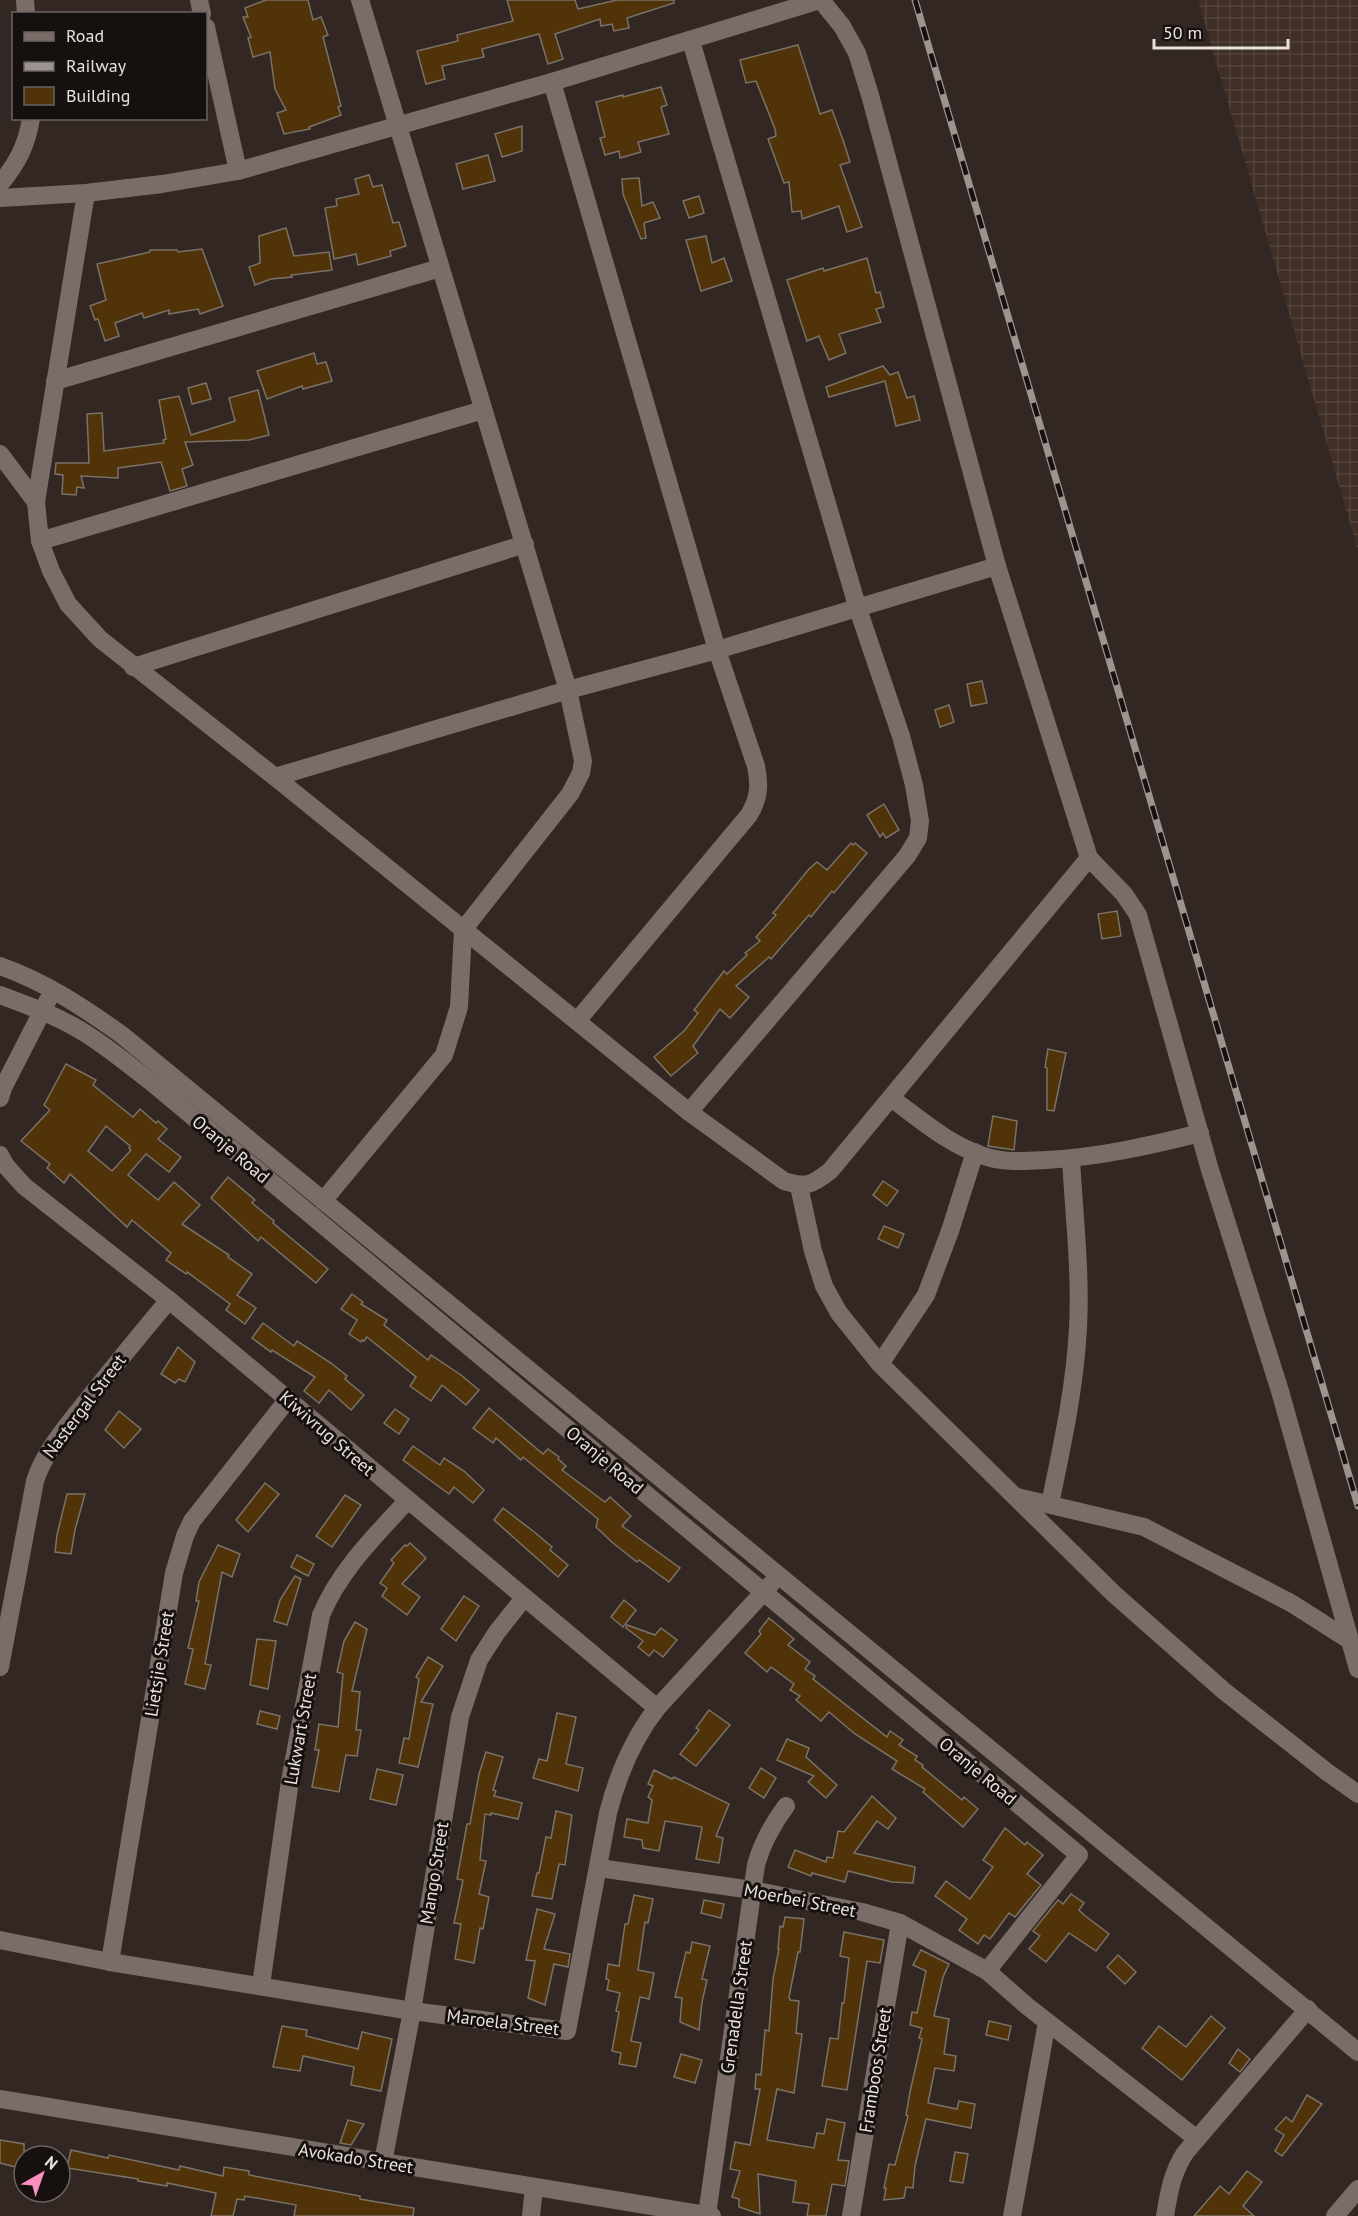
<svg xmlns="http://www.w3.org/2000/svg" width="1358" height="2216" font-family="'PT Sans',sans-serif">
	<defs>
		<pattern id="industrial-grid" width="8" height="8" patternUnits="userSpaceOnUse" patternTransform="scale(1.5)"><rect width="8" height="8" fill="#3f2f26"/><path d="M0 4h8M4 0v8" fill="none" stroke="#52433b"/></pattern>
	</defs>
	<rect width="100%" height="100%" fill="#322722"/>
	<path fill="url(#industrial-grid)" d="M1198,0H1358V551Z"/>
	<g fill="#503309" stroke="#7a7268" stroke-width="1.5" fill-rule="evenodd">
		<path d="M266,0H308L313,20L321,17L328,35L323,37L341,106L338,107L341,115L309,127L310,129L284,134L277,113L286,110L275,89L270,52L253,57L248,38L251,37L243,17H248L245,8Z"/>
		<path d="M507,0H575L578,9L617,0H674V3L627,18L629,28L614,31L612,24L601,26L600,19L555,34L563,59L548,64L539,34L482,49L484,57L442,66L445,79L426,84L417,51L458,41L457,35L513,21Z"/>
		<path d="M798,45L820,114L832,110L843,140L850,162L840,165L862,227L847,232L839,206L802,219L801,211L792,212L789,182L784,183L768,139L776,136L775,129L756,81L746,83L740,60Z"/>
		<path d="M661,87L667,105L661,107L669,134L638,142L641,152L620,158L619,151L605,155L600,138L605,137L596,102L623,95V97Z"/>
		<path d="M522,126V151L502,157L495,134Z"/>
		<path d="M488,155L495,181L463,189L456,164Z"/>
		<path d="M369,175L373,187L382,185L393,223L399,222L406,246L390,251L391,256L358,265L356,254L334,259L325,208L337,206L336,199L359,194L355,179Z"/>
		<path d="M639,178L642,206L653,202L660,218L644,223L646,238L641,239L623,194L622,179Z"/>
		<path d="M699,196L704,213L689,218L683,201Z"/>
		<path d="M286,228L294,256L329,252L332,270L291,275L292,277L271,279L255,285L249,267L260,263L259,236Z"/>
		<path d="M706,236L712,263L724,258L732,281L701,291L686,240Z"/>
		<path d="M202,249L223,306L200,314L198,309L169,314V310L144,318L142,313L115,323L119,336L105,341L98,319L95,320L90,306L106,300L97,264L150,252V250H177L178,252Z"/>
		<path d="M867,258L876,293L880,292L884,307L876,309L881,322L839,334L846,353L829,360L819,336L807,341L787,280L823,268L824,271Z"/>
		<path d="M314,353L317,364L326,362L332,381L303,389L302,386L267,399L257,371Z"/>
		<path d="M883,366L890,375L898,372L907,398L914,396L920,420L896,426L885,381L829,397L826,387Z"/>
		<path d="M206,383L211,399L192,404L188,388Z"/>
		<path d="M258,390L269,435L249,440L185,442L193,465L182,469L187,486L170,491L161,462L118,468V478L81,476L84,488L77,487L76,495L62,494L63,475L55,474L56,463H89L87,414L102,413L104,451L164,443L163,440L166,439L159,400L179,396L191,435L235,421L229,398Z"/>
		<path d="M982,681L987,703L971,706L967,684Z"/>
		<path d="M949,705L954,722L940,727L935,710Z"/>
		<path d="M884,804L899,830L886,838L883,833L880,837L867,815Z"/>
		<path d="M851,843L853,845L855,843L867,853L834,893L832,891L811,917L809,915L771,959L769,957L736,986L749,997L730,1018L720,1009L693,1046L698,1053L671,1076L654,1057L684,1031L698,1013L694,1010L724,971L727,974L747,955L745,953L760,941L756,937L776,915L773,913L809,869L817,862L827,870Z"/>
		<path d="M1117,911L1121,936L1102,939L1098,914Z"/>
		<path d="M1048,1049L1066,1053L1054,1111L1047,1110V1068L1045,1067Z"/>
		<path d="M66,1064L96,1080L93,1085L133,1117L140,1109L156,1123L158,1121L167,1129L158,1139L181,1157L169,1172L146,1154L128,1175L158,1200L174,1182L200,1205L182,1224L229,1255L228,1257L252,1274L237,1295L256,1308L245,1324L226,1310L230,1304L187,1272L186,1274L166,1260L171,1253L132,1220L127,1227L70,1174L64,1183L47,1168L50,1164L21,1141L50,1110L44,1105ZM106,1126L130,1146L129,1148L131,1150L112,1171L88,1151Z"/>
		<path d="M993,1116L1017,1121L1014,1150L988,1146Z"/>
		<path d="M228,1177L255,1200L252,1203L274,1221L273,1223L328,1269L316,1283L261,1237L258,1241L211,1198Z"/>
		<path d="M883,1181L898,1191L887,1206L873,1195Z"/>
		<path d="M884,1226L904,1234L898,1248L878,1239Z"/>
		<path d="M352,1294L363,1302L361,1304L387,1320L384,1325L428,1360L431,1355L461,1375L479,1390L466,1405L442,1385L431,1401L410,1386L416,1377L367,1337L364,1341L362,1340L361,1342L349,1334L357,1320L341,1309Z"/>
		<path d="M263,1323L294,1346L297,1341L331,1363L347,1376L345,1379L364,1395L351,1410L329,1390L319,1403L304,1391L315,1377L272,1350L271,1352L252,1338Z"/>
		<path d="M178,1347L195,1362L185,1382L179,1379L175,1383L161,1374Z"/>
		<path d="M489,1408L543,1454L548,1449L559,1457L558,1459L566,1466L562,1470L605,1502L610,1497L631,1516L622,1526L680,1568L669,1582L639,1560L637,1562L613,1543L596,1527L598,1519L523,1457L521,1460L496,1438L493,1443L473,1428Z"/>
		<path d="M395,1409L409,1419L399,1434L384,1423Z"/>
		<path d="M119,1411L141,1429L124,1448L105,1430Z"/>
		<path d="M413,1446L440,1465L444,1458L464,1471L484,1490L473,1503L454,1487L449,1494L403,1460Z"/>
		<path d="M265,1483L279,1494L248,1532L236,1520Z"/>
		<path d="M67,1494H85L75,1530L71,1554L55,1552L57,1535Z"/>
		<path d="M345,1495L361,1505L332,1547L316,1536Z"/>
		<path d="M503,1508L533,1531L552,1547L550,1550L568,1565L558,1577L494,1520Z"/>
		<path d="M410,1543L426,1558L402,1584L420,1597L407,1615L382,1596L387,1588L380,1583L394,1563L391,1560L405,1545L407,1546Z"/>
		<path d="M218,1545L240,1554L232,1577L222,1572L205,1664L211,1665L205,1689L185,1684L193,1649L188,1648L199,1601H196L199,1582Z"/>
		<path d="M297,1555L314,1564L308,1576L291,1567Z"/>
		<path d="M295,1576L301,1579L287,1625L274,1621L280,1600Z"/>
		<path d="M464,1596L479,1606L456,1641L441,1629Z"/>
		<path d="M624,1600L636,1610L623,1627L611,1617Z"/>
		<path d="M769,1618L794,1639L788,1645L810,1662L805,1669L815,1676L813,1679L887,1737L890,1731L903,1740L899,1745L917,1756L915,1760L923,1765L922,1767L962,1800L964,1797L978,1809L963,1827L923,1792L925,1789L892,1769L897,1761L855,1734L829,1712L821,1721L796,1700L800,1696L790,1690L794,1684L771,1667L767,1672L745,1653L761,1634L759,1631Z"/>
		<path d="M355,1622L367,1629L352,1691L360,1692L356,1730H361L357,1756L346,1755L339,1792L312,1787L319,1750H315L319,1724L338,1727L343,1674L337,1672L344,1641Z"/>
		<path d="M627,1625L655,1635L661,1628L677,1640L663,1657L654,1650L649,1656L638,1647L643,1641L626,1628Z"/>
		<path d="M257,1639L276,1641L268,1689L250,1685Z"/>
		<path d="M428,1657L443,1666L421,1702L433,1704L418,1767L399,1763L404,1738L409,1739L419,1679L416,1677Z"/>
		<path d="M709,1710L730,1725L696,1766L680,1754L699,1730L696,1728Z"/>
		<path d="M260,1711L280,1716L277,1729L257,1724Z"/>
		<path d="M557,1713L576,1717L566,1764L583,1768L578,1791L533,1778L539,1759L547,1761Z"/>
		<path d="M787,1739L809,1748L806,1757L837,1785L826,1798L808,1782L814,1776L777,1760Z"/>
		<path d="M486,1752L503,1757L493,1790L496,1791L494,1796L522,1803L518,1819L491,1813V1815L485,1814L480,1860L486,1861L479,1894L489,1897L483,1929L480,1928L474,1963L455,1959L461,1924L454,1923L463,1880L457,1879L467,1824H470L479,1774Z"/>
		<path d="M761,1768L776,1778L764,1798L749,1788Z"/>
		<path d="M377,1769L403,1775L396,1805L370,1799Z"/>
		<path d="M654,1770L672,1779L674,1777L729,1804L716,1836L723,1838L719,1863L696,1859L702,1827L665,1821L659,1851L643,1848L642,1840L624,1837L627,1819L648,1823L652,1800L648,1797L653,1786L648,1784Z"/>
		<path d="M872,1796L896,1818L888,1829L877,1821L854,1853L915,1867L913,1883L892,1882L848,1871L845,1882L812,1873L811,1876L788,1867L795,1850L826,1862L827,1857L833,1858L838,1831L844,1832Z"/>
		<path d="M556,1811L572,1815L565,1865L559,1864L552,1899L532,1896L537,1873H539L546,1837L551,1838Z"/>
		<path d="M1005,1828L1025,1845L1027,1842L1043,1855L1027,1874L1041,1885L1015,1917L1009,1913L990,1939L984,1935L978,1944L959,1930L967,1919L935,1896L946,1881L970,1899L993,1867L983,1860Z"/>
		<path d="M1071,1894L1084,1903L1079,1910L1084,1915L1109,1934L1096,1951L1069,1933L1046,1962L1029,1949L1040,1936L1033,1931L1058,1900L1063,1904Z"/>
		<path d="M634,1895L653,1899L648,1923L645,1922L638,1970L654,1973L649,1999L640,1997L631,2041L641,2043L636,2067L619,2064L621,2053L612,2051L619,2012L616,2011L620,1993L607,1990L609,1980L606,1979L608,1964L619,1966L625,1924H628Z"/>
		<path d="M704,1900L724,1904L721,1918L701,1913Z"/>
		<path d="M537,1909L555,1914L544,1949L570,1954L568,1967L554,1964L545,2005L528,1998L535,1961L526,1960Z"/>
		<path d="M785,1917L804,1919L800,1952H798L789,1997L790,2000L799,2001L796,2033L802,2034L794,2093L777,2089L767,2140L814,2148L817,2133L824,2134L827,2119L845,2123L838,2160L849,2161L845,2186L832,2184L826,2216H807L809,2204L793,2202L796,2181L758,2174L760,2214L739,2207V2199L732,2197L740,2171L730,2169L735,2142L750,2145L760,2089H755L756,2074L761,2075L765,2030L769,2031L773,1979L779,1949H778L780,1926L783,1927Z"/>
		<path d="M844,1932L884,1940L880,1963L867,1961L847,2090L822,2086L830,2038L838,2039L842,2003H844L849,1958L840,1956Z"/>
		<path d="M692,1942L710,1946L702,1979L707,1980L702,2002L699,2030L680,2022L682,1998L675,1997L686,1952L690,1953Z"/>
		<path d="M921,1950L949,1964L943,1977L934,2016L949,2019L944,2054L956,2056L954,2071L935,2068L928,2103L957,2109L959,2101L975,2104L971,2128L926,2119L915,2166L913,2188L906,2187L904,2198L884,2200L886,2188H884L889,2164L895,2165L908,2116L906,2115L910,2092L922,2039L919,2038L922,2028L910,2025L912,2012L917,2013L926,1971L913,1965Z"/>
		<path d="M1118,1955L1136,1972L1125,1984L1107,1967Z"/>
		<path d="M1211,2016L1225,2028L1182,2080L1142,2048L1159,2026L1186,2047Z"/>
		<path d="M989,2021L1011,2026L1008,2040L986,2035Z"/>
		<path d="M282,2026L307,2030L306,2036L358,2049L362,2032L392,2039L381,2091L351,2085L354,2067L303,2056L300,2071L273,2067Z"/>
		<path d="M1238,2049L1250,2059L1240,2072L1229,2063Z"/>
		<path d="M681,2054L702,2060L695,2083L674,2077Z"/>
		<path d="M1307,2095L1322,2104L1282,2156L1275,2151L1284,2135L1275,2129L1286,2117L1292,2122Z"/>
		<path d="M348,2120L364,2124L351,2145L340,2143Z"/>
		<path d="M0,2140L24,2144V2169L0,2163Z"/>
		<path d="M71,2150L108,2158L109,2155L179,2170L180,2166L223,2176L224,2167L249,2171V2175L360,2196V2199L414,2208L413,2216H294L296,2205L245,2196L244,2200L237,2199L233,2216H211L216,2193L167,2183V2186L138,2181V2179L67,2168Z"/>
		<path d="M955,2152L968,2154L963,2183L950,2181Z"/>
		<path d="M1247,2171L1262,2182L1243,2206L1254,2216H1194L1220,2186L1229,2194Z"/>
	</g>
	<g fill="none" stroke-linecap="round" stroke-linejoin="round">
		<g stroke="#7a6d67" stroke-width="18">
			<path d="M25,0L26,14"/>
			<path d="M199,0L202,14"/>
			<path d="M206,27L238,171"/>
			<path d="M552,82L717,650L756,766C760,785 759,799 749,815L577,1021"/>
			<path d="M0,184C17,164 27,145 31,118"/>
			<path d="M86,193L36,502L40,541L51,571L68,604L100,639L275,777L689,1112L784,1181C806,1188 812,1185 830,1171L1089,858L997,566L870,95L857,53L842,26L821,0"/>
			<path d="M0,198L86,193L162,184L238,171L552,82L820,0"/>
			<path d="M55,381L440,268"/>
			<path d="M0,454L36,502"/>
			<path d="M40,541L483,410"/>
			<path d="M133,667L525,544"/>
			<path d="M275,777L568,690L717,650L997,566"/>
			<path d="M1089,858L1124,894L1138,915L1210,1170L1280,1391L1358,1669"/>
			<path d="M0,966C45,982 83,1007 122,1035L1358,2052"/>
			<path d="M0,995C27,1005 55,1015 80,1030C107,1046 130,1066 155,1085L1079,1855L987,1971"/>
			<path d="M0,1098L3,1088L48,1000"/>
			<path d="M891,1098C920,1119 949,1145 984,1156C1004,1163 1026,1161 1047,1160C1099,1157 1149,1146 1200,1133"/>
			<path d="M689,1112L907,856L918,838L920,821L914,785L901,736L858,609L691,41"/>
			<path d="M0,1155L6,1166L24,1186L169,1300L657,1708"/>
			<path d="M799,1186L813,1251L824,1286L839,1313L880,1364L1114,1594L1224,1691L1327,1772L1358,1794"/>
			<path d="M323,1201L444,1055L459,1007L463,930L570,794L581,773L583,761L568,690L360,0"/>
			<path d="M880,1364L926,1295L950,1231L975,1152"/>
			<path d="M1017,1497L1144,1527L1291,1603L1349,1640"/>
			<path d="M1050,1504C1062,1446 1075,1387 1078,1328C1081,1272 1074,1215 1071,1159"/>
			<path d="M0,1667L35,1481C44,1453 63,1431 81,1408C110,1371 139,1336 169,1300"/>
			<path d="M599,1868L752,1890L862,1912L900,1923L987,1971L1027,2006L1197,2139"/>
			<path d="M0,1940L110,1962L412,2011L567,2031L608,1813C618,1774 632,1740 657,1708L771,1584"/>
			<path d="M110,1962L174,1573L185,1536L192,1521L288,1399"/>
			<path d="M261,1985L290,1781L321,1615C340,1570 374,1537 407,1501"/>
			<path d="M0,2099L712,2216"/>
			<path d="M383,2162L412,2011L460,1717L479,1660L497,1632L524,1598"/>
			<path d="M707,2215L756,1865C762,1843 772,1825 786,1806"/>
			<path d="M531,2216L534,2187"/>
			<path d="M851,2216L900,1923"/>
			<path d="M1012,2216L1047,2022"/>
			<path d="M1165,2216C1169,2192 1172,2173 1185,2153L1308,2009"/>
			<path d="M1335,2216L1358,2189"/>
		</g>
		<g stroke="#9d9390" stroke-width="7">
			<path id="rail" d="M915,0L1358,1506"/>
		</g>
		<use href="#rail" stroke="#16110f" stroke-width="4.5" stroke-dasharray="14" stroke-linecap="butt"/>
	</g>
	<g text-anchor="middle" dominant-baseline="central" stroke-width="6" stroke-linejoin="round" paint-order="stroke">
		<g font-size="18" fill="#e9e1de" stroke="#16110f">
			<text transform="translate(231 1149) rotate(40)">Oranje Road</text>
			<text transform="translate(84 1406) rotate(-53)">Nastergal Street</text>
			<text transform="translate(327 1433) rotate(41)">Kiwivrug Street</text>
			<text transform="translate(605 1460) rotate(40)">Oranje Road</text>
			<text transform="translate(159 1664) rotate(-81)">Lietsjie Street</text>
			<text transform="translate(300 1729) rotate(-80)">Lukwart Street</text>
			<text transform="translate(978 1771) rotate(40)">Oranje Road</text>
			<text transform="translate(434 1873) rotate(-81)">Mango Street</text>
			<text transform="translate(800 1900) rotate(11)">Moerbei Street</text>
			<text transform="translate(736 2007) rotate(-82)">Grenadella Street</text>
			<text transform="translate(503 2022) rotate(7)">Maroela Street</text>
			<text transform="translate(875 2070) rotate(-81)">Framboos Street</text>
			<text transform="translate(356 2158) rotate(9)">Avokado Street</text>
		</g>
	</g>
	<rect x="12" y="12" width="195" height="108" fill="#16110f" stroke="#6a6462" stroke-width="1.5"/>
	<rect x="24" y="32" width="30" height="9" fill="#7a6d67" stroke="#6a6462" stroke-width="1.5"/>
	<text x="66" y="42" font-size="18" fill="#e9e1de">Road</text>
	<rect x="24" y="62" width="30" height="9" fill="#9d9390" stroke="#6a6462" stroke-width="1.5"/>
	<text x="66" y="72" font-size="18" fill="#e9e1de">Railway</text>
	<rect x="24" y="87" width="30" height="18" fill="#503309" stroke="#6a6462" stroke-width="1.5"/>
	<text x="66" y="102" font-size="18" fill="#e9e1de">Building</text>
	<g transform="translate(42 2174) rotate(40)"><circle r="28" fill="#16110f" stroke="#6a6462" stroke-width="1.5"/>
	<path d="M0-4.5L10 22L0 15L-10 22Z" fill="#fc8fc1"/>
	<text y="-9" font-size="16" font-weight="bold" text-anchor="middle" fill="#e9e1de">N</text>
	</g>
	<path d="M1154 39v9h134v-9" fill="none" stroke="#e9e1de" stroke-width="3"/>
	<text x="1163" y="39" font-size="18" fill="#e9e1de" stroke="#16110f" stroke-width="4.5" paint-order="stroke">50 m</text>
</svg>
